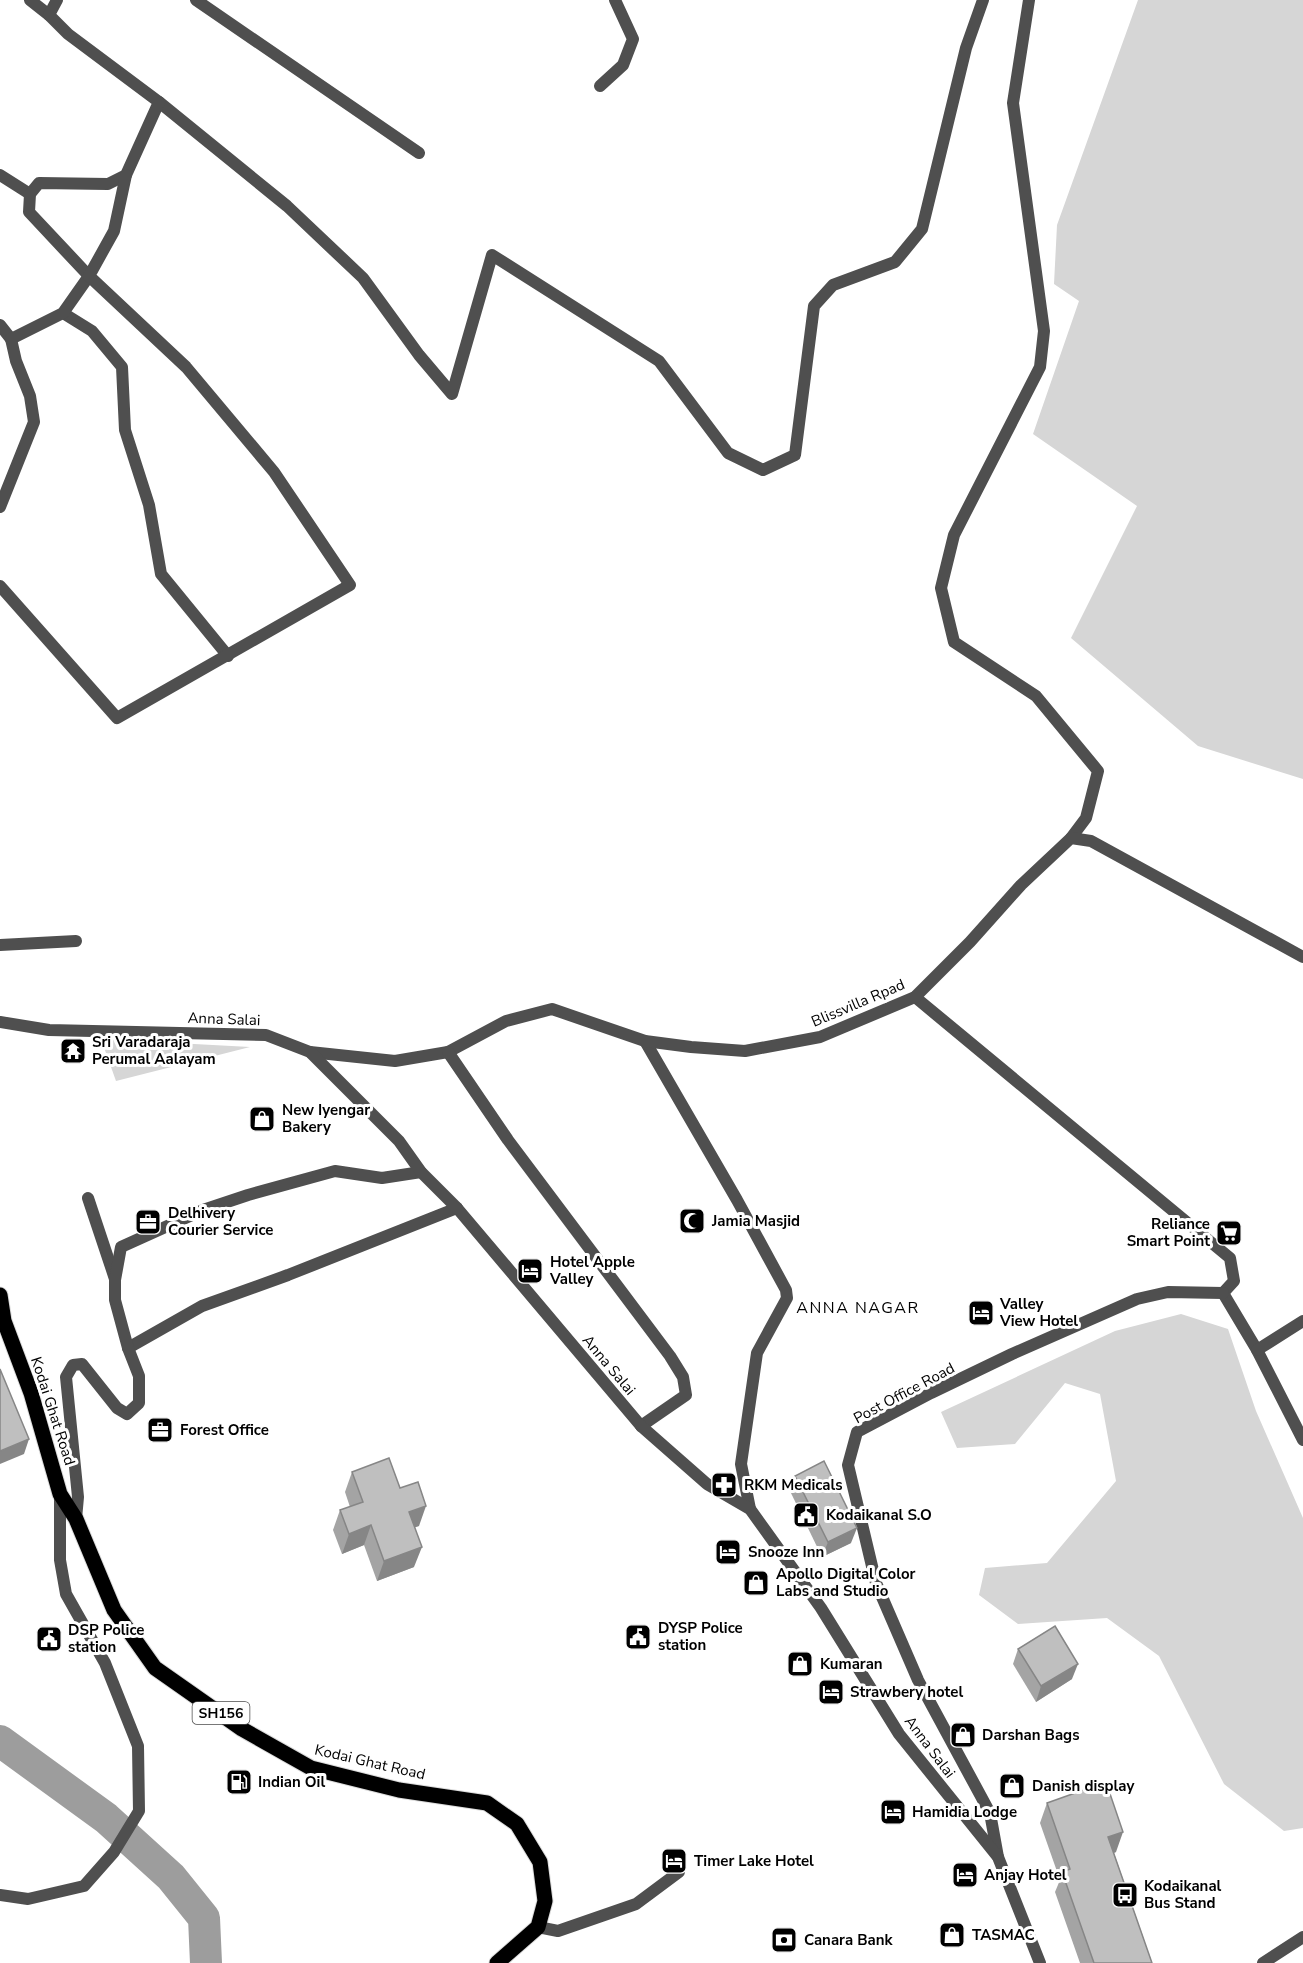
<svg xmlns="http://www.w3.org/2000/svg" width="1303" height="1963" font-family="'Nunito Sans',sans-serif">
	<rect width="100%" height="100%" fill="#fff"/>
	<g fill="#d6d6d6">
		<path d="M1138,0H1303V779L1198,746L1071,638L1137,506L1033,434L1079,301L1054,284L1057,225Z"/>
		<path d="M101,1039L250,1047L116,1081Z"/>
		<path d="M1181,1314L1228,1329L1256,1411L1303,1518V1828L1284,1831L1224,1784L1159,1656L1107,1618L1018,1624L979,1595L985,1568L1047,1563L1116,1481L1100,1394L1065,1383L1015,1444L957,1448L941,1412L1115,1331Z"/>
	</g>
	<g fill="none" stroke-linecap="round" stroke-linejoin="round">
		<path stroke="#9d9d9d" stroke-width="32" d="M0,1741L106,1818L171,1877L204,1918L206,1963"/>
		<g stroke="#dbdbdb" stroke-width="17">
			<path id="primary" d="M0,1295L4,1321L31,1393L60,1494L76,1519L114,1610L155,1668L242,1729L311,1768L399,1790L487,1803L517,1824L540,1862L545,1901L538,1927L497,1963"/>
		</g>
		<g stroke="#4f4f4f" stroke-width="12">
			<path d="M30,0L49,15"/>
			<path d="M196,0L419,153"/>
			<path d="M1029,0L1013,103L1044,331L1040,367L954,535L941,588L954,642L1036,696L1098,771L1086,818L1071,838"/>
			<path d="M600,86L623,65L633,39L615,0"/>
			<path d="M159,102L287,206L363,278L419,355L452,394L492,255L659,361L728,453L763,470L795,455L814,306L833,285L895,262L922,229L966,48L983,0"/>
			<path d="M0,175L30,194"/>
			<path d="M63,313L92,331L122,367L125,430L149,505L161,574L228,656"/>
			<path d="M0,325L11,339"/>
			<path d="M0,507L34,422L30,396L16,361L11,339L63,313L89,276L29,212L30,194L39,183L108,184L126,175L159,102L68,34L49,15L57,0"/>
			<path d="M0,586L117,718L350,585L274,472L186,367L89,276L114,231L126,175"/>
			<path d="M0,945L76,941"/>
			<path d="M915,997L1230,1258L1234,1281L1223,1293"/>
			<path d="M645,1041L737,1200L786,1290L787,1298L757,1353L741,1464L750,1509"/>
			<path d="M310,1052L395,1061L448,1052L506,1021L552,1009L645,1041L691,1047L745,1051L820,1037L915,997L970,942L1021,885L1071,838L1091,841L1303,957"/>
			<path d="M448,1052L508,1140L670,1356L683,1377L686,1395L641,1426"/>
			<path d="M88,1198L115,1279"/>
			<path d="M1223,1293L1257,1350L1303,1440"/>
			<path d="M128,1348L202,1306L288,1275L457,1208"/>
			<path d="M1257,1350L1303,1321"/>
			<path d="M76,1519L78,1497L66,1377L73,1365L82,1364L117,1408L127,1414L139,1403V1376L128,1348L115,1300V1280L121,1247L203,1210L248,1195L335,1171L382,1178L421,1172"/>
			<path d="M998,1857L990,1813L918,1680L876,1583L848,1465L857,1432L931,1393L1012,1354L1137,1299L1168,1292L1223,1293"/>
			<path d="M538,1927L558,1931L636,1904L679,1872"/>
			<path d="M1263,1963L1303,1937"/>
		</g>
		<g stroke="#4f4f4f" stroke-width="12">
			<path d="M0,1022L49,1030L266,1035L310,1052L399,1141L421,1172L457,1208L641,1426L707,1484L750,1509L821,1608L899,1734L998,1857L1040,1963"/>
			<path d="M0,1895L28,1899L84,1886L114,1852L139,1811L138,1746L105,1663L66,1594L60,1560V1494"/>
		</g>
		<use href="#primary" stroke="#000" stroke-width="15"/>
	</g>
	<g fill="#a4a4a4">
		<path d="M352,1472L400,1488L419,1526L414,1527V1567L377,1581L364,1545L342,1554L333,1530L340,1510L350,1507L345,1492Z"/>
		<path d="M795,1476L851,1543L822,1557L790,1491Z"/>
		<path d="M1018,1649L1072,1679L1036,1702L1013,1664Z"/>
		<path d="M1047,1803L1116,1852L1114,1853L1152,1963H1080L1055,1892L1060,1880L1040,1823Z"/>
	</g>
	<g fill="#868686">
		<path d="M29,1439L24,1454L0,1464V1451Z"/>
		<path d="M426,1506L419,1526L401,1532L409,1512Z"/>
		<path d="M371,1525L364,1545L342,1554L349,1534Z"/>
		<path d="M857,1528L851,1543L822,1557L828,1542Z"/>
		<path d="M422,1547L414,1567L377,1581L384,1561Z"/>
		<path d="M1078,1664L1072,1679L1036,1702L1041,1686Z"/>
		<path d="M1123,1832L1116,1852L1101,1857L1108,1837Z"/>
	</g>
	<g fill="#bfbfbf" stroke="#868686" stroke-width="1.5">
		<path d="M0,1369L29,1439L0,1451Z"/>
		<path d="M389,1458L400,1488L418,1482L426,1506L409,1512L422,1547L384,1561L371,1525L349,1534L340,1510L363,1502L352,1472Z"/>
		<path d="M824,1461L857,1528L828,1542L795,1476Z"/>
		<path d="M1055,1626L1078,1664L1041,1686L1018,1649Z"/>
		<path d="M1106,1782L1123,1832L1108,1837L1152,1963H1094L1062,1872L1070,1869L1047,1803Z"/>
	</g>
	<defs>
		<g id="temple-square" transform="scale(1.35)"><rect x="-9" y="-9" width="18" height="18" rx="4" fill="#000" stroke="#fff"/><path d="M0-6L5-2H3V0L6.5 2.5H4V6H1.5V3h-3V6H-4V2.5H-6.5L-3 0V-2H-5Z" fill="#fff"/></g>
		<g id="shop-square" transform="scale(1.35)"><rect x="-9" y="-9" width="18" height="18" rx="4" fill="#000" stroke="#fff"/><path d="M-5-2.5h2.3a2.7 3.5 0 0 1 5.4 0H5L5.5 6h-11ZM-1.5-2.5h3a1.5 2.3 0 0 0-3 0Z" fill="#fff"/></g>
		<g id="mosque-square" transform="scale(1.35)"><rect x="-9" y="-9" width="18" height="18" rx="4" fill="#000" stroke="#fff"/><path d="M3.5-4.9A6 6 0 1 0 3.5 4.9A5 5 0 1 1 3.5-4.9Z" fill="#fff"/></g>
		<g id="office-square" transform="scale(1.35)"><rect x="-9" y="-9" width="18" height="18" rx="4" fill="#000" stroke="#fff"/><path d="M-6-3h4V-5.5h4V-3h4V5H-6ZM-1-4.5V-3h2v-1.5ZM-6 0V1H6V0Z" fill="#fff"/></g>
		<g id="supermarket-square" transform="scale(1.35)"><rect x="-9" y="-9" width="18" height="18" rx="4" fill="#000" stroke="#fff"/><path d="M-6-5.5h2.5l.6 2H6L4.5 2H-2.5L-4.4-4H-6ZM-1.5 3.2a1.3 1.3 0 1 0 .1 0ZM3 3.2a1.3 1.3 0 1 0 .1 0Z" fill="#fff"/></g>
		<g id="hotel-square" transform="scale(1.35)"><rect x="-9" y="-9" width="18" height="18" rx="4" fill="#000" stroke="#fff"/><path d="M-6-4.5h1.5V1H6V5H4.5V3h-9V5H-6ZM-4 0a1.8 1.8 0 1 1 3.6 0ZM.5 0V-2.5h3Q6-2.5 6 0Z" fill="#fff"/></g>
		<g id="pharmacy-square" transform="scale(1.35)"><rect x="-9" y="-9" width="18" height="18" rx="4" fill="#000" stroke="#fff"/><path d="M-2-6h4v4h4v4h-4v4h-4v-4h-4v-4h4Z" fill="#fff"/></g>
		<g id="civic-square" transform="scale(1.35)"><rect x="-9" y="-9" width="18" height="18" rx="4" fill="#000" stroke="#fff"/><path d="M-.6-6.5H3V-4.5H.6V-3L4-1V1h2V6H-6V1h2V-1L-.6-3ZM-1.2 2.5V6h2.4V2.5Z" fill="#fff"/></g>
		<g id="fuel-square" transform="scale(1.35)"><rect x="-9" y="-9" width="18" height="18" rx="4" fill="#000" stroke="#fff"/><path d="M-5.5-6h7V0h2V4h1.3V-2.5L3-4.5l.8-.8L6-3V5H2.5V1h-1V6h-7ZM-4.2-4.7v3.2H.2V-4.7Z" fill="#fff"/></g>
		<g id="bus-square" transform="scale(1.35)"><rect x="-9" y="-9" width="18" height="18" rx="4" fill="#000" stroke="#fff"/><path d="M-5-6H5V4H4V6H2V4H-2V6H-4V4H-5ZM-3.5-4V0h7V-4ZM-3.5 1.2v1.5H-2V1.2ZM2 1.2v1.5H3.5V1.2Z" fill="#fff"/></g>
		<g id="bank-square" transform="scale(1.35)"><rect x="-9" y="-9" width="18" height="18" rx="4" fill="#000" stroke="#fff"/><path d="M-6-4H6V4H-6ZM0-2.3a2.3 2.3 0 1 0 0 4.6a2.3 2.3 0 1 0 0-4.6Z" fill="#fff"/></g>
	</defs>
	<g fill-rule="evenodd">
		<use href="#temple-square" x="73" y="1051"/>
		<use href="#shop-square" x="262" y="1119"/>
		<use href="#mosque-square" x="692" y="1221"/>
		<use href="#office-square" x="148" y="1222"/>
		<use href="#supermarket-square" x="1229" y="1233"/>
		<use href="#hotel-square" x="530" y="1271"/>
		<use href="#hotel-square" x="981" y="1313"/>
		<use href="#office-square" x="160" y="1430"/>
		<use href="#pharmacy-square" x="724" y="1485"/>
		<use href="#civic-square" x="806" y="1515"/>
		<use href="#hotel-square" x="728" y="1552"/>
		<use href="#shop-square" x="756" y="1583"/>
		<use href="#civic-square" x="638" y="1637"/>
		<use href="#civic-square" x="49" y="1639"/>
		<use href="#shop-square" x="800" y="1664"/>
		<use href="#hotel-square" x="831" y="1692"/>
		<use href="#shop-square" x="963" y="1735"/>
		<use href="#fuel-square" x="239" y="1782"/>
		<use href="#shop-square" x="1012" y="1786"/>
		<use href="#hotel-square" x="893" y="1812"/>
		<use href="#hotel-square" x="674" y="1861"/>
		<use href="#hotel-square" x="965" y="1875"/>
		<use href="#bus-square" x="1125" y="1895"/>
		<use href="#shop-square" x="952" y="1935"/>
		<use href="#bank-square" x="784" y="1940"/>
	</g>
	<g text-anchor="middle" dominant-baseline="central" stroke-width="6" stroke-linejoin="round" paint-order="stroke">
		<rect fill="#fff" stroke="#4c4c4c" stroke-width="1.5" x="192.5" y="1702" width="57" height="22" rx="4.5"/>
		<g font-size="14" font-weight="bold" fill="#000">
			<text x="221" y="1713">SH156</text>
		</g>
		<g font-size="15" fill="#000" stroke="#fff">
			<text transform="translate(858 1003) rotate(-23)">Blissvilla Rpad</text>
			<text transform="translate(224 1019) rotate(2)">Anna Salai</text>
			<text transform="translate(609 1365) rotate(50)">Anna Salai</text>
			<text transform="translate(904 1393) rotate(-28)">Post Office Road</text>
			<text transform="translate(53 1411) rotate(72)">Kodai Ghat Road</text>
			<text transform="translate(930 1747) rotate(53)">Anna Salai</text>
			<text transform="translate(370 1762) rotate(13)">Kodai Ghat Road</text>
		</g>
		<g font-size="15" font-weight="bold" fill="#000" stroke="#fff" text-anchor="start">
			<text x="92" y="1042">Sri Varadaraja<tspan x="92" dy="17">Perumal Aalayam</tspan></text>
			<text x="282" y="1110">New Iyengar<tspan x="282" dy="17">Bakery</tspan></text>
			<text x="168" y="1213">Delhivery<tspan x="168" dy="17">Courier Service</tspan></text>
			<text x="712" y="1221">Jamia Masjid</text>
			<text x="1210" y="1224" text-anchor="end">Reliance<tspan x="1210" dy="17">Smart Point</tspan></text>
			<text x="550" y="1262">Hotel Apple<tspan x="550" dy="17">Valley</tspan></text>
			<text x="1000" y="1304">Valley<tspan x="1000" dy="17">View Hotel</tspan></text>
			<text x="180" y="1430">Forest Office</text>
			<text x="744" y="1485">RKM Medicals</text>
			<text x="826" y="1515">Kodaikanal S.O</text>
			<text x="748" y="1552">Snooze Inn</text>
			<text x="776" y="1574">Apollo Digital Color<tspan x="776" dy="17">Labs and Studio</tspan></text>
			<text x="658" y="1628">DYSP Police<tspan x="658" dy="17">station</tspan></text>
			<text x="68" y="1630">DSP Police<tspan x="68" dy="17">station</tspan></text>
			<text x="820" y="1664">Kumaran</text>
			<text x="850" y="1692">Strawbery hotel</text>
			<text x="982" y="1735">Darshan Bags</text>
			<text x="258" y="1782">Indian Oil</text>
			<text x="1032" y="1786">Danish display</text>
			<text x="912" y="1812">Hamidia Lodge</text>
			<text x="694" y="1861">Timer Lake Hotel</text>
			<text x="984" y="1875">Anjay Hotel</text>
			<text x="1144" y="1886">Kodaikanal<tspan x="1144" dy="17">Bus Stand</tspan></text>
			<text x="972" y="1935">TASMAC</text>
			<text x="804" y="1940">Canara Bank</text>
		</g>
		<g font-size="16" letter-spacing="1.5" fill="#000" stroke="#fff">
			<text x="858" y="1308">ANNA NAGAR</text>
		</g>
	</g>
</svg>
